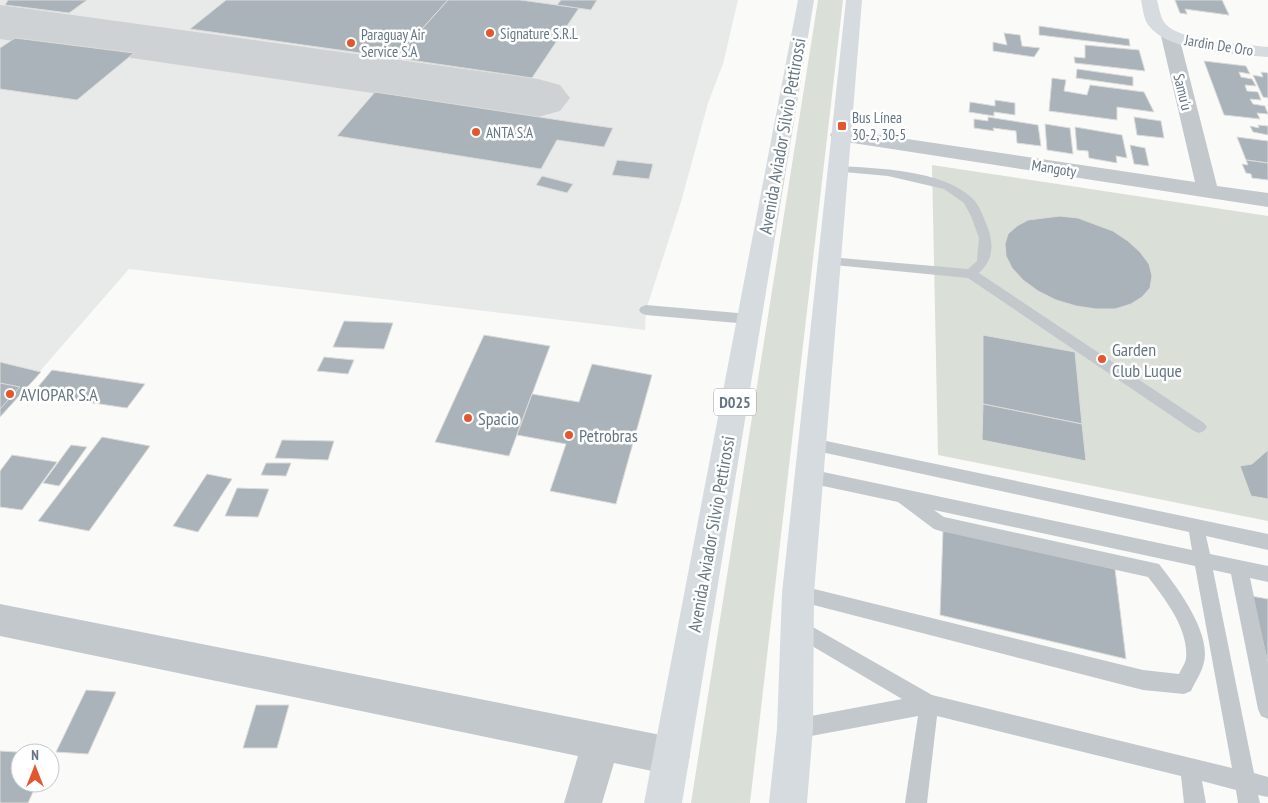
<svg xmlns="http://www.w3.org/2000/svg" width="1268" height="803" font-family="'PT Sans Narrow',sans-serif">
	<rect width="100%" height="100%" fill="#fafaf8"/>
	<path fill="#e8e9e9" d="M0,0H738L723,64L708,103L681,202L646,310L645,330L129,269L0,417Z"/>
	<g fill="#dadfd7">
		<path d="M818,0H843L750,803H691Z"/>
		<path d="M932,165L1268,216V521L938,455Z"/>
	</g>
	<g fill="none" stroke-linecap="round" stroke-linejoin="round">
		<path fill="#ced2d4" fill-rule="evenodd" d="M0,5L538,79L560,85L570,98L560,111L538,117L0,39Z"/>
	</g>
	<g fill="#aab3b9" stroke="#dcdcda">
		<path d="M8,0H87L69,13L5,5Z"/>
		<path d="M226,0H448L396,58L190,29Z"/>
		<path d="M448,0H520L579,8L532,78L396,58Z"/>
		<path d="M561,0H597L591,10L557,5Z"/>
		<path d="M1175,0H1222L1229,15L1185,9L1187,14L1180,13Z"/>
		<path d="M1175,0H1222L1229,15L1185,9L1187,14L1180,13Z"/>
		<path d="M1039,26L1129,39L1130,46L1039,35Z"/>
		<path d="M1004,33L1020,35L1022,46L1040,48L1034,57L993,51V42L1007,45Z"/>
		<path d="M15,38L134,53L77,100L0,89V48Z"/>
		<path d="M1085,45L1139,50L1145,71L1075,63L1074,57L1085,58Z"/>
		<path d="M1204,61L1246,66L1250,74L1239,72L1241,77L1252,79L1256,86L1245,85L1247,91L1258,92L1261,100L1250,99L1253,104L1265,106L1268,114L1257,113L1260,119L1224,115Z"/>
		<path d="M1077,69L1133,77V86L1076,78Z"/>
		<path d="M1261,72L1268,73V98L1263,97L1253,75L1263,77Z"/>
		<path d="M1052,78L1066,80L1064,91L1087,95L1090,85L1144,92L1154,112L1117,107V120L1049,111Z"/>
		<path d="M375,92L585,124L613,128L604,147L557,140L541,169L337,136Z"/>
		<path d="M995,100L1015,103V115L994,112V116L969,112L970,102L995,106Z"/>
		<path d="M988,117L1038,125L1041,146L1017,143L1016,131L993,128L994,131L974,128V119L988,121Z"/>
		<path d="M1134,117L1161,121L1164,138L1137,135Z"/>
		<path d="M1045,124L1070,128L1073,154L1047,150Z"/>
		<path d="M1258,125L1268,126V135L1253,132L1250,126L1259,128Z"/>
		<path d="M1075,127L1122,135L1127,158L1116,156L1117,163L1089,158L1088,151L1077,150Z"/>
		<path d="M1237,137L1268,141V163L1246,160Z"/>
		<path d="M1130,145L1145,148L1149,166L1134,164Z"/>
		<path d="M617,160L653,164L649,179L612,175Z"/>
		<path d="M1246,160L1268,163V180L1252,178L1251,174L1246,173L1242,164L1248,165Z"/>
		<path d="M542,176L573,184L567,193L536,185Z"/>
		<path d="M1060,216L1078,218L1113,231L1128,241L1140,252L1149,264L1152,276L1150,288L1142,297L1131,304L1115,309H1096L1076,306L1056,300L1038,291L1023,280L1012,268L1006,256L1005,244L1008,234L1017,226L1028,220Z"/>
		<path d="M344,321L393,323L384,349L333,347Z"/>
		<path d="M484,335L550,346L509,456L435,442Z"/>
		<path d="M983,335L1075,352L1082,424L983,404Z"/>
		<path d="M324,357L354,360L348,374L317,371Z"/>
		<path d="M0,362L41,372L0,417Z"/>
		<path d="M592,364L652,375L616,504L550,491L566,444L517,435L532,394L579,402Z"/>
		<path d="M52,370L145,384L127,408L32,394Z"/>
		<path d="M0,383L20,387L0,409Z"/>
		<path d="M983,404L1082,424L1086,461L982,440Z"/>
		<path d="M102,437L150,446L89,531L38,521Z"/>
		<path d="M282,440L334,441L328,460L275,458Z"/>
		<path d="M71,445L87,447L59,486L43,483Z"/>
		<path d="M1268,450V499L1251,496L1240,466L1252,464Z"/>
		<path d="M12,455L57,462L22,510L0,507V471Z"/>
		<path d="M266,463H291L286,476L261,475Z"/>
		<path d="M207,474L232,479L198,532L173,526Z"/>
		<path d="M237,488L269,489L258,517L225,516Z"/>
		<path d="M943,530L1115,569L1126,659L940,615Z"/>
		<path d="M1251,596L1268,599V663Z"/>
		<path d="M86,690L116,692L88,754L56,752Z"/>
		<path d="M256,705H289L277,748H243Z"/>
		<path d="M0,751L33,753H20V783H37L28,803H0Z"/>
	</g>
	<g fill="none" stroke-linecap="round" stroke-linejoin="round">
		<g fill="#c3c8cc" fill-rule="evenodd">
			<path d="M837,166C876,168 943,170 972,198C980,205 984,219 988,228C994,246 993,260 979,273L1204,423L1207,427L1204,431L1199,433L1194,431L968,278L824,264L823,261L824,258L829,257L968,269L977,261L979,238L971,216L964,203L944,189L888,176L833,171L831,169L833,167Z"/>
			<path d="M646,305L749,314L754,315L756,319L754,323L749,324L646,315L641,313L639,310L641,307Z"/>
			<path d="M812,438L1268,534V550L1206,536L1210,554L1268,566V582L1250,578L1268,663V719L1261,716L1258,709L1231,574L1213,570L1254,773L1268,777V797L1258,795L1260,803H1238L1236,790L1202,781L1206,803H1184L1181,776L937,716L927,803H905L918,716L795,739L788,736L785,729L788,722L795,719L902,699L790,633L788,627L790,621L797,618L932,695L1232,768L1195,566L934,510L944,517L1159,564C1177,587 1211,632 1204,662C1202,672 1195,682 1191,691L1184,694L1143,690L798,601L792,599L789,593L792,587L798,585L1143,670L1179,674C1181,669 1185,664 1186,659C1189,629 1165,599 1148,577L940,531L934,529L898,502L809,483L803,481L801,476L803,471L809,469L1192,550L1189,532L812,450L806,449L804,444L806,439Z"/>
		</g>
		<g fill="#c3c8cc" fill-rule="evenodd">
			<path d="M1170,31L1176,32L1179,36L1217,186L1268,193V207L840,141L833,139L830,135L833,131L840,129L1195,182L1161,36L1164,32Z"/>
			<path d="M0,604L671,737L684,743L690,756L684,769L671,775L614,763L602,803H564L578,756L0,636Z"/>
		</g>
		<path fill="#d6dbdf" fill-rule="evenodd" d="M1141,0H1157C1159,7 1160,16 1164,22C1178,42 1244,44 1268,47V57C1236,54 1170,53 1149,26C1143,19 1143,8 1141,0Z"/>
		<g fill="#d6dbdf" fill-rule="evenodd">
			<path d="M798,0H814L682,803H644Z"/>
			<path d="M846,0H862L814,593L813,729L807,803H769L777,729L782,593Z"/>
		</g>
	</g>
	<g fill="#e4572e" stroke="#fff" stroke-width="2">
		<circle cx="490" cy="33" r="5"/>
		<circle cx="351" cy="43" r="5"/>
		<rect x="837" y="121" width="10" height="10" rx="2.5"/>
		<circle cx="476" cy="132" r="5"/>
		<circle cx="1102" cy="359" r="5"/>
		<circle cx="10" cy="394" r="5"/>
		<circle cx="468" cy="418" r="5"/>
		<circle cx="569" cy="435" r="5"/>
	</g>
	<g text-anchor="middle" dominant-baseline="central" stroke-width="5" stroke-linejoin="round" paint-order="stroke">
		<g font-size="15" fill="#657683" stroke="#fff" text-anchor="start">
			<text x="500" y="33">Signature S.R.L</text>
			<text x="361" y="34">Paraguay Air<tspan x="361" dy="17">Service S.A</tspan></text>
			<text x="852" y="117">Bus Línea<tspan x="852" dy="17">30-2, 30-5</tspan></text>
			<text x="486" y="132">ANTA S.A</text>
		</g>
		<g font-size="15" fill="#657683" stroke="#fff">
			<text transform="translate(1219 45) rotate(9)">Jardin De Oro</text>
			<text transform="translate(1183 92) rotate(76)">Samu'u</text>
			<text transform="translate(1054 168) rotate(9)">Mangoty</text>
		</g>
		<rect fill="#fff" stroke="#939fa8" stroke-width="1" x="714" y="388.5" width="42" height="27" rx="4"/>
		<g font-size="16" font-weight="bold" fill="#657683">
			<text x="735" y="402">D025</text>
		</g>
		<g font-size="18" fill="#657683" stroke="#fff">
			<text transform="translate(782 136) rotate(-80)">Avenida Aviador Silvio Pettirossi</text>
			<text transform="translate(711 534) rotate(-80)">Avenida Aviador Silvio Pettirossi</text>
		</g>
		<g font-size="18" fill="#657683" stroke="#fff" text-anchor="start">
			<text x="1112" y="349">Garden<tspan x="1112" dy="21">Club Luque</tspan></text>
			<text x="20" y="394">AVIOPAR S.A</text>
			<text x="478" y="418">Spacio</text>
			<text x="579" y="435">Petrobras</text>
		</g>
	</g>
	<g transform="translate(35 768)"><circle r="24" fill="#ffffff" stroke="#c1c8cd"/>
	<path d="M0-4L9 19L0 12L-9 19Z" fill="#e4572e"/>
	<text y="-8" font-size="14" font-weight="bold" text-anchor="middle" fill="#657683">N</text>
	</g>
</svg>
